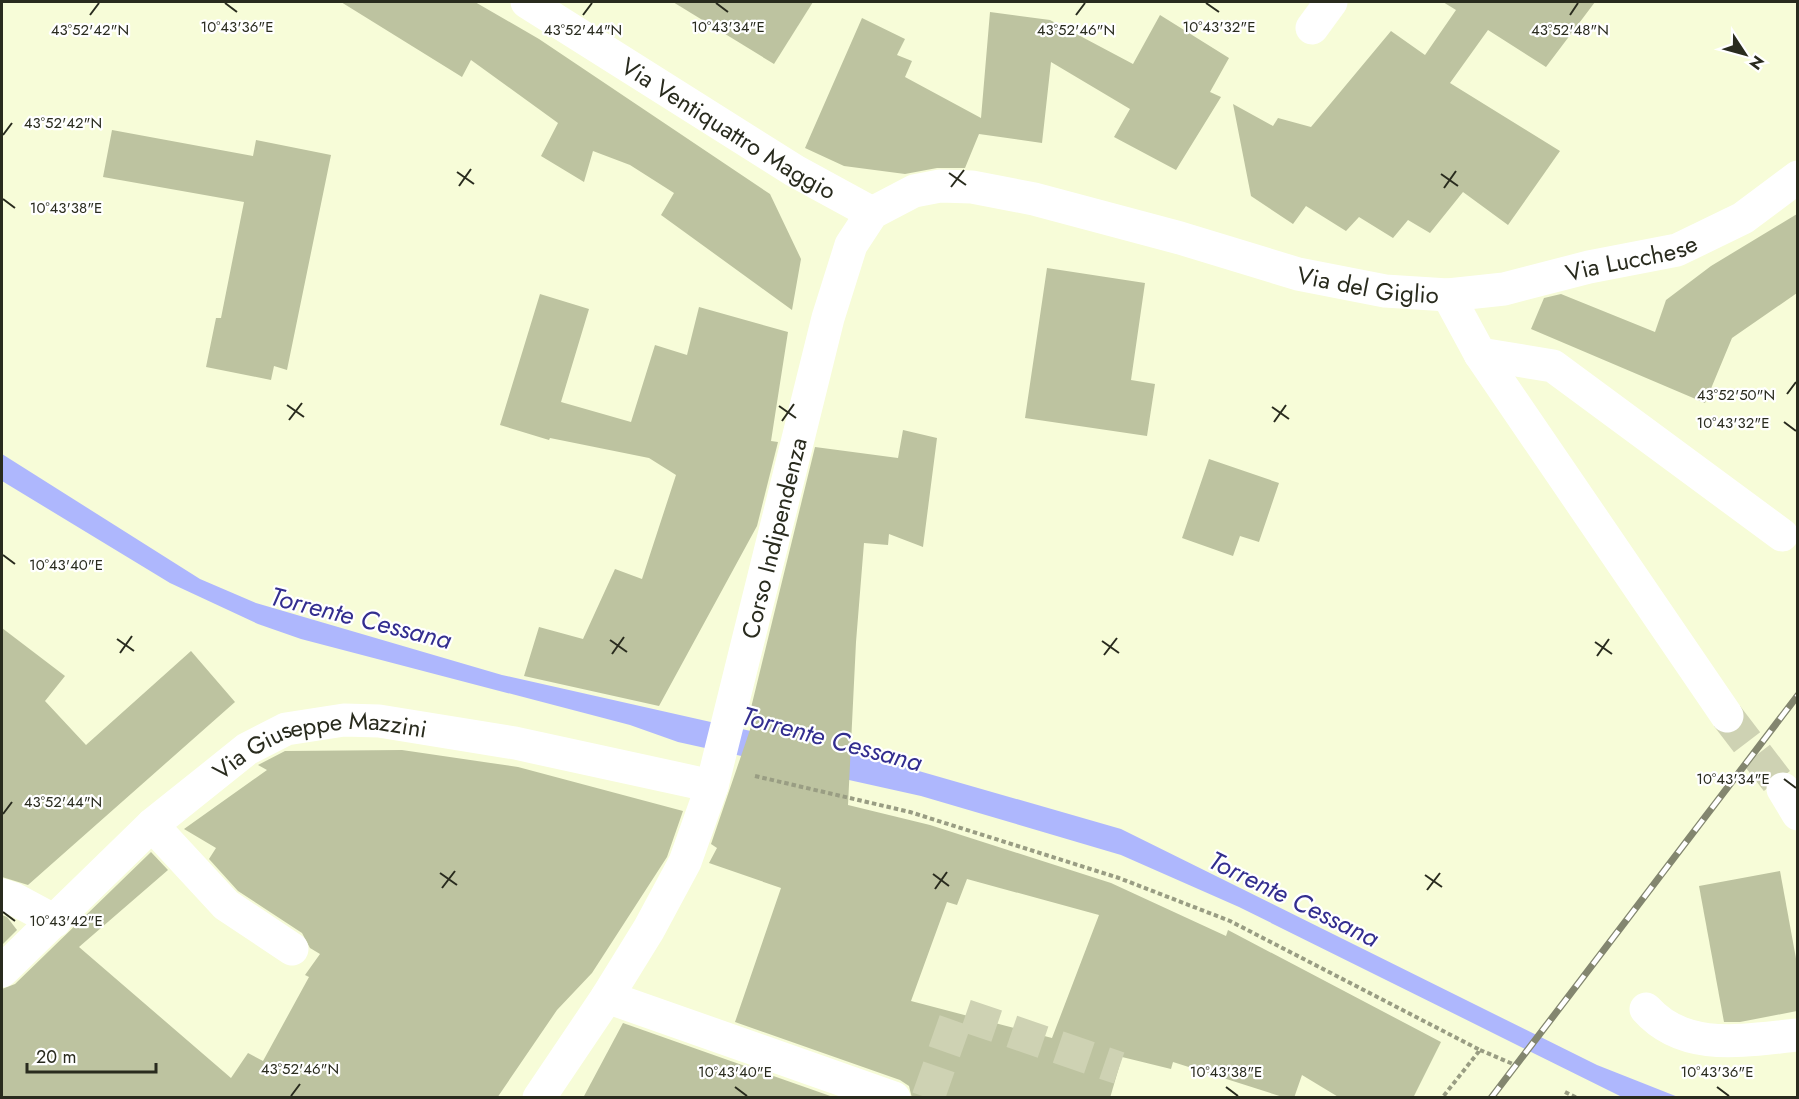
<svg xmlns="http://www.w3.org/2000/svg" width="1799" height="1099" font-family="Jost,sans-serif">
	<rect width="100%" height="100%" fill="#f7fcd8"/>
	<path fill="#aeb7fd" d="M2,454L200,579L256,603L502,675L884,761L1121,829L1597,1065L1678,1097H1622L1239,907L1121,855L921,796L678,742L630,725L301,639L258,624L170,583L2,481Z"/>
	<g fill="#bdc3a0" fill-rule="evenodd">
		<path d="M341,2H475L539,39L770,194L801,259L792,310L661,215L674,193L630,165L593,151L584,182L541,156L558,123L471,60L462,77Z"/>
		<path d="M673,2H813L774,64Z"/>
		<path d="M1443,2H1595L1546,67L1488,30L1450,83L1560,151L1508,225L1463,192L1430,233L1408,220L1393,238L1359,217L1346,231L1306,206L1293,224L1251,196L1233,104L1273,126L1278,118L1311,127L1391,31L1425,55L1456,10Z"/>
		<path d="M990,12L1050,20L1133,64L1160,15L1229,58L1210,92L1221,97L1176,170L1114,137L1130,109L1051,62L1042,143L979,134L965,168H937L905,174L844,166L805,148L862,18L905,39L897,55L912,61L905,77L981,118Z"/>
		<path d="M112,130L253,156L256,140L331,155L287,370L274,366L271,380L206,367L216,318H221L244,202L103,177Z"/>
		<path d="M1797,214V293L1732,338L1705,403L1531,329L1544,298L1561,294L1655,332L1666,300L1711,266Z"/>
		<path d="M1047,268L1145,283L1131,380L1155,384L1147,436L1025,418Z"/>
		<path d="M540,294L589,309L561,402L631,422L655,345L687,355L699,307L788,332L771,441L778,442L757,526L659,706L524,676L539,627L583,639L615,569L642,579L676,475L649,458L550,438L549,440L500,425Z"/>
		<path d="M903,430L937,438L923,547L889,534L888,545L864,543L856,642L848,805L930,825L1111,883L1226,936L1228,930L1441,1042L1413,1098H1340L1302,1075L1294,1098H1286L1173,1062L1171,1069L1122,1057L1110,1098H912L909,1086L900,1080L735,1022L781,888L709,863L717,848L711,844L754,718L749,716L815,447L898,458ZM967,879L1099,915L1052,1038L911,1001L947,902L957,905Z"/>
		<path d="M1209,459L1279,483L1259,542L1240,536L1233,556L1182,538Z"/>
		<path d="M2,628L65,676L45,701L86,745L191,651L235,702L28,885L2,877Z"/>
		<path d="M402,750L518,767L683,811L667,857L592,973L557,1010L497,1098H2V989L15,984L151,852L168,870L79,947L231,1078L248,1053L263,1061L309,977L305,975L320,954L310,948L302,933L238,891L209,859L216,848L184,829L267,770L258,765L285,751Z"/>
		<path d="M1780,871L1797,964V1011L1740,1022H1724L1699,886Z"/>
		<path d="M2,915L7,917L17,930L2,945Z"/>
		<path d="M623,1023L836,1098H583Z"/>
	</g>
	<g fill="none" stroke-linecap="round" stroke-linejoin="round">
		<g stroke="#ced2b3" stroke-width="33" stroke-dasharray="33 16" stroke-linecap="butt">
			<path d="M1727,716L1783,789"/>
			<path d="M928,1098L958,1013L1119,1068"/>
		</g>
		<g stroke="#999d83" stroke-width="4" stroke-dasharray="4.5 3" stroke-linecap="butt">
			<path d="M755,776L910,812L1119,878L1230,921L1480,1050L1442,1098"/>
			<path d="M1480,1050L1513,1064"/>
			<path d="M1565,1092L1577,1098"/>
		</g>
		<g stroke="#fff" stroke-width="33">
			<path id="s1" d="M527,2L795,171L872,213"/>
			<path d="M1312,28L1331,2"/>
			<path d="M1448,295L1480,354L1727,716"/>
			<path d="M1480,354L1553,366L1782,535"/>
			<path d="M1783,789L1798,814"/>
			<path d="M152,825L226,905L292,949"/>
			<path d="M2,895L14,899L55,921"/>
			<path id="s2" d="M2,971L152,825L247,749L286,729L344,720L379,721L515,743L712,786"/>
			<path d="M607,997L894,1098"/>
			<path d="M1646,1009C1685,1053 1745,1040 1798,1035"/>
			<path id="s3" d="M539,1098L607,997L649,929L685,862L712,786L828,318L851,245L872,213L914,191L940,186L972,187L1034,199L1180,238L1298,274L1385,291L1448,295L1504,289L1589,267L1677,250L1743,218L1798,177"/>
		</g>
		<g stroke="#83866f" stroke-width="7">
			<path id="rail" d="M1491,1098L1798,695"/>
		</g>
		<use href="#rail" stroke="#fff" stroke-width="4.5" stroke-dasharray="14" stroke-linecap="butt"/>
	</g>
	<path fill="none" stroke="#292b1e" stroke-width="2" d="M225,3L237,12M716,3L728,12M1206,3L1219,12M90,15L99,3M583,15L592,3M1076,15L1085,3M1570,15L1578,3M3,135L12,123M457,172L474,184M949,173L966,185M1441,174L1458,186M459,186L471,169M951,187L964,170M1444,188L1456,171M3,199L15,208M1787,394L1796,382M287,405L304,417M779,406L796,418M1272,407L1289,419M289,420L302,403M782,421L794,404M1274,422L1286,405M1784,422L1796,431M3,555L15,564M117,639L134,651M610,640L627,652M1102,641L1119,653M1595,642L1612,654M120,653L132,636M612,654L624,637M1104,655L1117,638M1597,656L1609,639M1784,779L1796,788M3,814L12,802M440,873L457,885M933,874L949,886M1425,875L1442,887M442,888L455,871M935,889L947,872M1427,890L1440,873M3,912L15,921M735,1087L747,1096M1226,1087L1238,1096M1717,1087L1729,1096M291,1096L300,1084"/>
	<g text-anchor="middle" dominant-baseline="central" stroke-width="4.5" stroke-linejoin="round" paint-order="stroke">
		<g font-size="24" fill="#292b1e" stroke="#fff">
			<text stroke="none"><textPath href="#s1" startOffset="238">Via Ventiquattro Maggio</textPath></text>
			<text stroke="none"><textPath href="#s3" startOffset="1738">Via Lucchese</textPath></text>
			<text stroke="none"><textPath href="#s3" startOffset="1470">Via del Giglio</textPath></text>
			<text stroke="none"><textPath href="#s3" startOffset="614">Corso Indipendenza</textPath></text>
			<text stroke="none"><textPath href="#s2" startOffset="404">Via Giuseppe Mazzini</textPath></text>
		</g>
		<g font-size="26" font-style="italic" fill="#332e8f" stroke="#fff">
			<text transform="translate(361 618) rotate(14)">Torrente Cessana</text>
			<text transform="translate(832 739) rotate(15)">Torrente Cessana</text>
			<text transform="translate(1294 899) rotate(26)">Torrente Cessana</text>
		</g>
	</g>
	<g font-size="15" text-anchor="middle" fill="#292b1e" stroke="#fff" stroke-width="4.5" stroke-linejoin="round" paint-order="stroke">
		<text x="728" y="32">10°43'34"E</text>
		<text x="1219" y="32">10°43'32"E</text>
		<text x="237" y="32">10°43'36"E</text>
		<text x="583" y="35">43°52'44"N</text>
		<text x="90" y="35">43°52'42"N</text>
		<text x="1076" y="35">43°52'46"N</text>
		<text x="1570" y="35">43°52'48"N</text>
		<text x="63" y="128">43°52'42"N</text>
		<text x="66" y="213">10°43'38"E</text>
		<text x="1736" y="400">43°52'50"N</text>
		<text x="1733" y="428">10°43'32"E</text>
		<text x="66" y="570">10°43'40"E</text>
		<text x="1733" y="784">10°43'34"E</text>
		<text x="63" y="807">43°52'44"N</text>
		<text x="66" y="926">10°43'42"E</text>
		<text x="300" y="1074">43°52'46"N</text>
		<text x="735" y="1077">10°43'40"E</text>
		<text x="1226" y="1077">10°43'38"E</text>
		<text x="1717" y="1077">10°43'36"E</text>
	</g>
	<rect width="1799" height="1099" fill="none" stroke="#292b1e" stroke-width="6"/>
	<g transform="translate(1745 54) rotate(126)" stroke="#ffffff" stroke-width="4.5" paint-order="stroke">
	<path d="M0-4.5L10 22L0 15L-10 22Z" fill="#292b1e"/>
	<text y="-9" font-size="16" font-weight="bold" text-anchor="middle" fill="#292b1e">N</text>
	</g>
	<path d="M27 1063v9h129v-9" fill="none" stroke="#292b1e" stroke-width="3"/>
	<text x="36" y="1063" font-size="18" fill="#292b1e" stroke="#ffffff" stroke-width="4.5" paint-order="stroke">20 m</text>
</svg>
